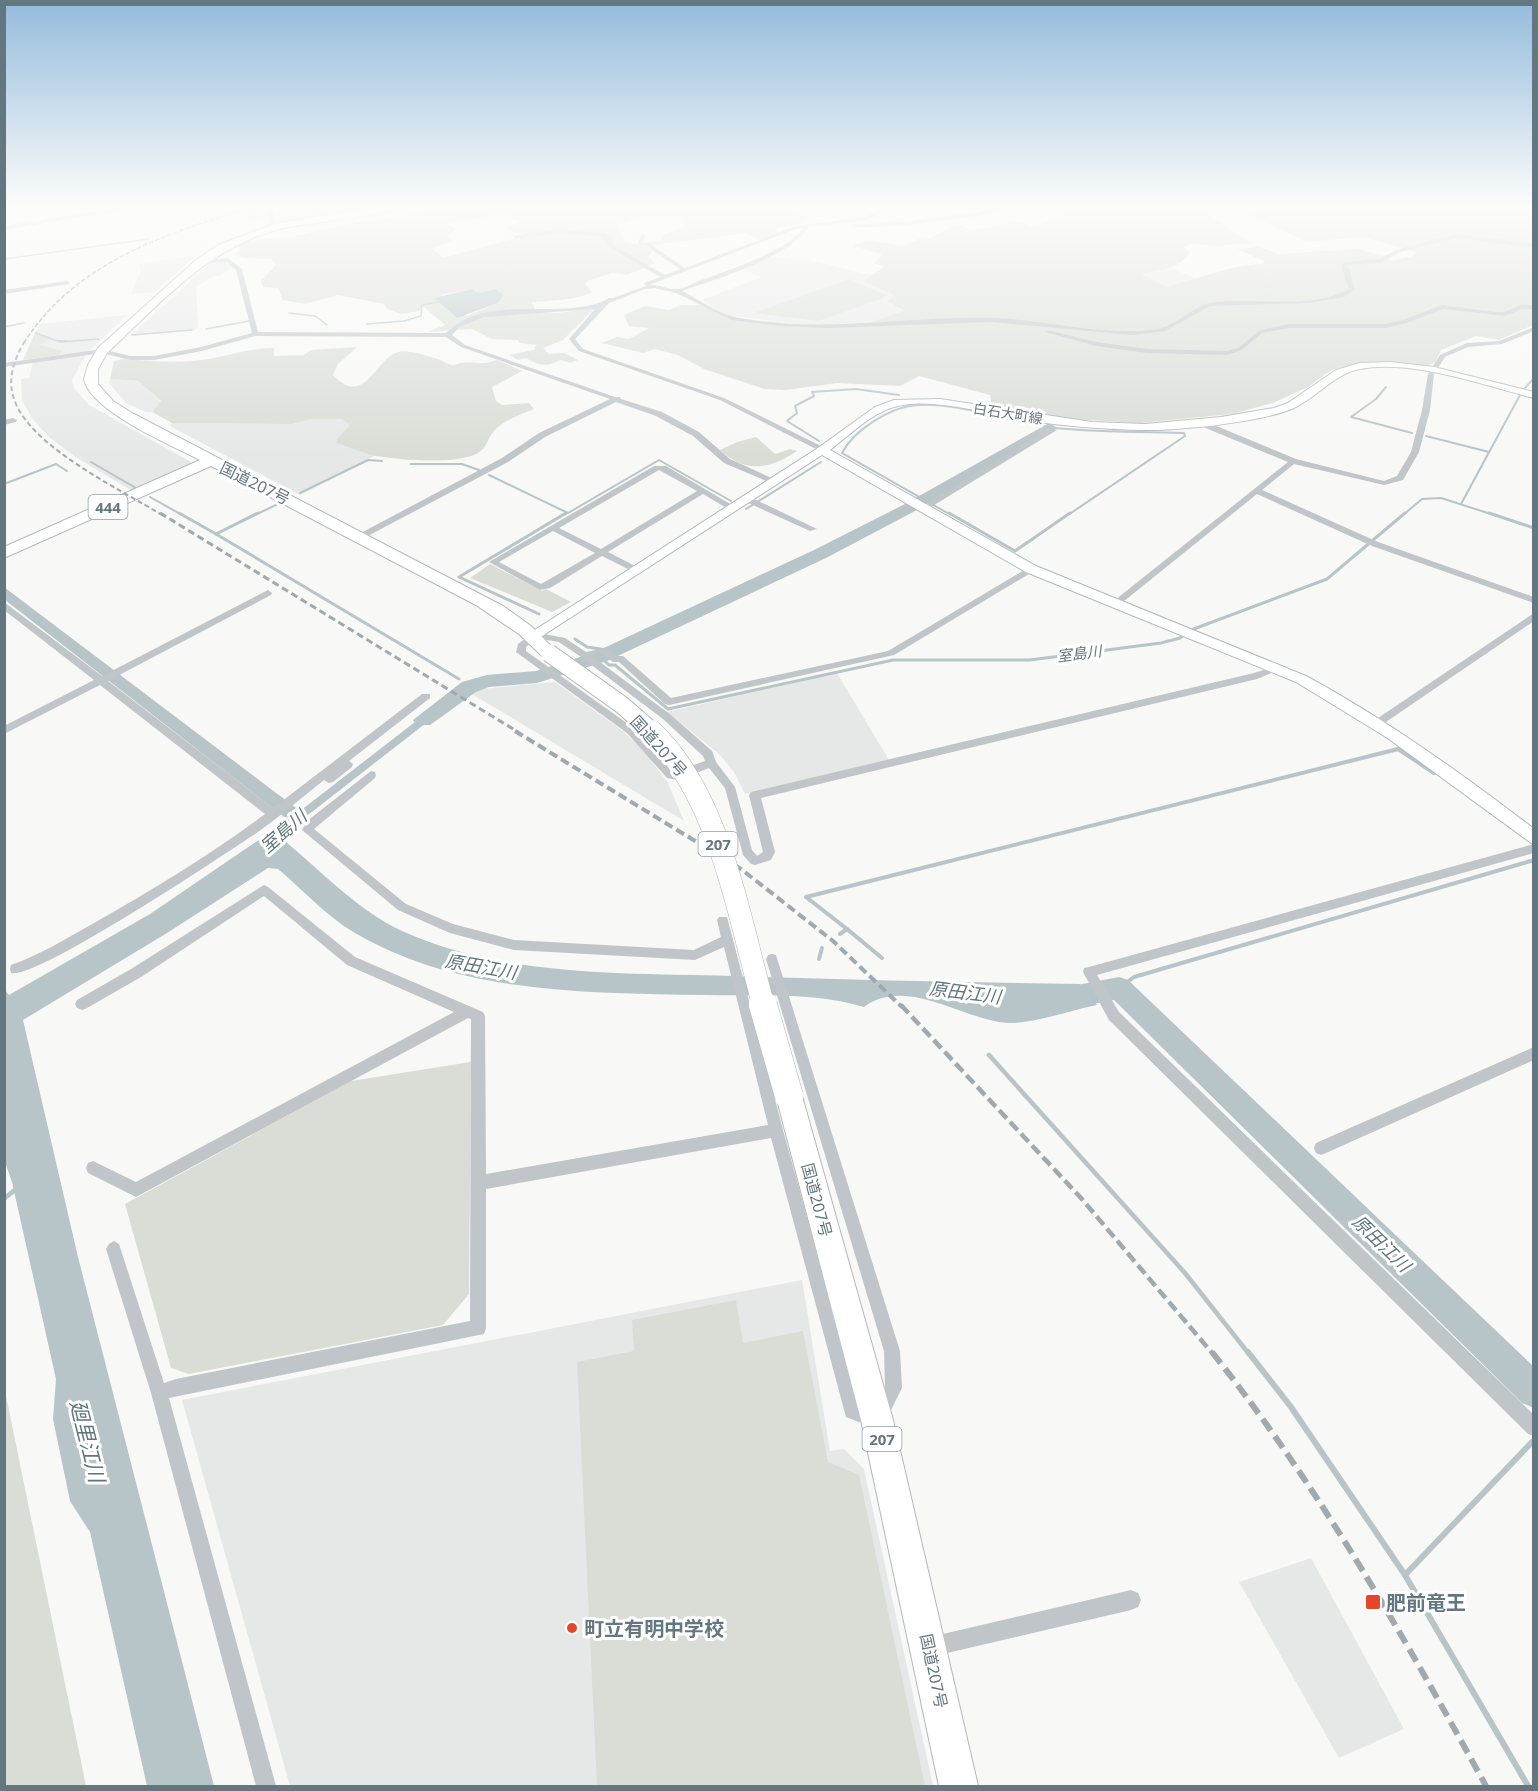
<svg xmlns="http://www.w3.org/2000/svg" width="1538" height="1791" font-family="'Noto Sans','Noto Sans JP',sans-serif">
	<rect width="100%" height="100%" fill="#f8f8f6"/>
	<g fill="#e6e8e7">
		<path d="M265,206H273L274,214H279L278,206H373L267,225L265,218L248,221L247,211Z"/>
		<path d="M197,255L154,292L131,294L141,270L139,264Z"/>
		<path d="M765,257L805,259L871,275L863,281L894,295L889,301L904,312L869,323L804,325L725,315L702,300L761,277L743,269Z"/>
		<path d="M228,261L232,267L220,276H213L196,287L198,327L195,330L130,336L212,262Z"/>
		<path d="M1170,268L1198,279L1166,287L1140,274Z"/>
		<path d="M127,315L89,351L59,355L63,352L38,345L50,339L35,333L41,324Z"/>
		<path d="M87,353L72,380L74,388L89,405L191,462L188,468L134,492L74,456L48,436L32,418L22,400L21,379L29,378L33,362Z"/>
		<path d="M110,379L138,381L161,402L152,412H146L126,403L109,383Z"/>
		<path d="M312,419H343L351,425L337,439L336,443L376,455L300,495L170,426L172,423L292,424Z"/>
		<path d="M837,673L889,760L745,794L734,772L719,754L667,712Z"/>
		<path d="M555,682L623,731L645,752L668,783L684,821L472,694L482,689Z"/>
		<path d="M802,1280L830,1451L844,1449L864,1469L933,1786H290L182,1400Z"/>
		<path d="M1311,1558L1404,1729L1339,1758L1239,1582Z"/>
	</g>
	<g fill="#d9ddd5" fill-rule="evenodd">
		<path d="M468,206H772L806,216L799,224L775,229L778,233L760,240L746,233L647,246L652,252L648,256L655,263L627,275L612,273L588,281L585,284L592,292C578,300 549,301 531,302L537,312L558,313L595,308L563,340L543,348L549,354L564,353L578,360L570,363L561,360C547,367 539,366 526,358L518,360L509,355L534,350L536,345L520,343L518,340L492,339L472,329L428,332L445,325L423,306L419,311L401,314L387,309L384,304L338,295L305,304L283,300L278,288L263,287L261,281L276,265L272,259L243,258L235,254L241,250L238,245L247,241L296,236L355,223ZM506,213L509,218L521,222L505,228L523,236L443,258L432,248L454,241L448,236L456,229L446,224ZM640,216L683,217L687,226L662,235L663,240L646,242V246L624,242L618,225ZM472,289L478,293L496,289L504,295L498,303L467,316L441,295Z"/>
		<path d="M1083,206H1195L1251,243L1217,246L1190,244L1184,247L1190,252C1180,269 1160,270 1141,274L1166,287C1199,279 1229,265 1263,264L1264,261L1237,249L1259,247L1279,254L1357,249L1386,256L1391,261L1410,257L1417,252L1362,237L1306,242L1248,213L1278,206H1533V325L1499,340L1476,336L1441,350L1435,363L1425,366L1391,363H1359L1331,370L1308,387L1273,403L1232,414L1140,423L1069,419L992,407L990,395L919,376L900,386L837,383L786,390L765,389L704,369L678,355L655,349L643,353L602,343L617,337L629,339L649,328L629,326L624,315L645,306L669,310L681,305H702L736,318L804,325L869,323L904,311L888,301L894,295L863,281L884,267L874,263L882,254L853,246L866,240L904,246L923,237L930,238L957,224L969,229L990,228L1014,221L1034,227Z"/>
		<path d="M849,279L886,295L881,299L818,321L754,313Z"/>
		<path d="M35,333L51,339L39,345L63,351L59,355L23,360Z"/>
		<path d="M357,347L338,364L333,375C365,410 377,355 399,352C411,350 428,356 440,360C443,361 448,365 452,365C454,366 459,363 461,363C476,361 481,366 497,360L522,371L492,387L496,401L502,405L529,403L534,409C520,415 500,421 491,435C486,443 486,448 478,453C457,465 400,460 376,456C363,453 349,447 336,443L337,439L350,425L342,419H312L292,424L172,423L152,412L161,401L138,381L110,379L114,361L124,359C152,361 181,364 209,359C232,355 251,348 274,348V356L304,355L311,350Z"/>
		<path d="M756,437L775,454L790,449L797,451C770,469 746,474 720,450L737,442Z"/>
		<path d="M490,564L542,591L546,589L571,602L552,612L470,578Z"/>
		<path d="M471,1062L469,1294L443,1325L189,1374L171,1368L125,1204L351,1081Z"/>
		<path d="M736,1300L743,1343L803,1331L828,1462L859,1475L925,1786H597L577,1362L634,1351L632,1320Z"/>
		<path d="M5,1391L86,1786H5Z"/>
	</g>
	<g fill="#b7c5c8">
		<path d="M472,289L478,293L496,289L504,295L498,303L457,318L434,298Z"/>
		<path d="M4,587L300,811L446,698L453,702L290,829L284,836L287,843C323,873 359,911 402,931C504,977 623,973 732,976C848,980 964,982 1080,984L1097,1005C1071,1010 1042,1021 1015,1023C968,1025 909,974 864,1007C813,992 758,996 706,995C588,993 459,994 355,933C327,917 302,889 278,869L268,868L167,933L23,1020L78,1257L214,1786H147L90,1532L70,1501L53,1419L56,1379L12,1182L5,1162V990L9,995L150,914L288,820L5,600Z"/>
	</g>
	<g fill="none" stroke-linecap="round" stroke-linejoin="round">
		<g stroke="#b7c5c8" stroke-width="1.5">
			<path d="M4,259L149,239"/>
			<path d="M289,313L315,316L327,325"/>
			<path d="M367,324L404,321L421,316L422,305L438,302"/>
			<path d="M4,327L24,323"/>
			<path d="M206,329L249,321"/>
			<path d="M36,333L60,342L99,339"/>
			<path d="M132,335L192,330"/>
		</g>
		<g stroke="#b7c5c8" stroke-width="2">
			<path d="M58,341H67"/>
			<path d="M1386,387L1376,399L1351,417L1412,433"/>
			<path d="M1524,389L1534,378"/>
			<path d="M1426,436L1489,452"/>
			<path d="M819,441L787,421L797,413L795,406L814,396L812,392L856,389L899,395"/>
			<path d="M91,462L136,488"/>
			<path d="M411,464H462L479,470"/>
			<path d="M489,475L568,513L659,460L731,501"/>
			<path d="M4,484L56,464L67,471"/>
			<path d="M300,493L368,460L382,461"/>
			<path d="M150,497L182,515"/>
			<path d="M1461,504L1520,395"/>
			<path d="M746,509L821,462"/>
			<path d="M255,515L278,504"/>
			<path d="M564,515L567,513"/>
			<path d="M951,515L842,453C854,430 890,407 917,405C957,402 1006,421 1047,427C1092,433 1139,431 1184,433L1185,436L1068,515"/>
			<path d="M1403,515L1422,499L1441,498L1494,515"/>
		</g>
		<g stroke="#b7c5c8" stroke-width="3">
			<path d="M179,513L216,534L258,513"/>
			<path d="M949,513L1015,551L1070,513"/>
			<path d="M1489,513L1534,528"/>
			<path d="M216,534L459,679"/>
			<path d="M539,614L459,577L566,513"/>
			<path d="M575,639L587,647L607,650"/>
			<path d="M600,657L609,665H615L668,709L893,660H1030L1161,643L1180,638L1191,630L1327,579L1405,513"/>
		</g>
		<g stroke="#b7c5c8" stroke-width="4">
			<path d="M847,929L882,958"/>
			<path d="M840,934L847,929L806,897L1398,749L1434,773"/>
			<path d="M819,959L822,948"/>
			<path d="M1119,988L1134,977L1534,860"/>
		</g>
		<g stroke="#b7c5c8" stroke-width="4.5">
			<path d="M989,1055L1185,1273L1249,1354"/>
			<path d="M5,1198L16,1189"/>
		</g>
		<g stroke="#b7c5c8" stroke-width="6">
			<path d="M1248,1352L1291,1407L1405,1575L1528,1786"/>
			<path d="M1405,1575L1532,1442"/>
		</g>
		<g fill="#b7c5c8" fill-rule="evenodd">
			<path d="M1049,423L1056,427L1054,430L915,511L826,558L607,661L537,683L489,687L476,692L430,725H416L413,720L462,682L487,675L536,671L593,653L814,550L903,505Z"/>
			<path d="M1119,977L1128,980L1534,1367V1408L1522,1403L1114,1000L1056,1011L1047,1008L1043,1000L1047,992L1056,989Z"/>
		</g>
		<g stroke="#b1b9bd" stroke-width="2">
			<path id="secondary" d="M1390,362L1434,367L1534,392V398C1482,385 1412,359 1360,369C1334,374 1317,397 1294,408C1263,422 1176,431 1141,430C1102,429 1063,426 1024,420C987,414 934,397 898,406C873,411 850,435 830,450L1036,566L1306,676C1387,720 1461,773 1534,829V845L1386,737L1296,682L1026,572L822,455L539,638L534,639L527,635L818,448L875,407L894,400L940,399L1092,422L1145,424L1221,417L1274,408L1288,403L1336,370L1360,363Z"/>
		</g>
		<g stroke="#b2b8bb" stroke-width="2">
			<g id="highway">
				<path d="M380,206H402C386,218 302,222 276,230C205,250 159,305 107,353L98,369V384L113,401L132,413L503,606L531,626L558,653L555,657H543L519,634L476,605L211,466L4,558V547L200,460C171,445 90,411 84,379L88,365L98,348L196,260L218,245L274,224Z"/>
				<path d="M789,1084L798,1087L802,1096L893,1420L978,1786H939L861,1420L776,1096L780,1087Z"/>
			</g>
		</g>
		<g fill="#bfc5c8" fill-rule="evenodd">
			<path d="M133,206H146L4,230V226Z"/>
			<path d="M266,206H272L276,228L271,227Z"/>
			<path d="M888,206H895L866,220L808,227C793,256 714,280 682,291C699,299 716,313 735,317C820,335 908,315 994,318C1046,320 1100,336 1152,330C1174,328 1189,309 1209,303C1252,296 1310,311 1349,289L1341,266L1344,262L1379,259L1396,250L1457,234L1534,244V248L1457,238L1400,252L1380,263L1348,265L1355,290L1344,297L1309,303L1210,306L1165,331L1133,335L991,322L829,328L779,326L732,320L676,293L655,288L645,289L609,303L575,339L583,349L724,398L825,448L826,450L822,452L720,400L579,351L569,339L595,309L484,317L459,327L452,335L465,345L615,397H620L621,399L662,412L699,432L730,459L778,481L771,483L724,463L693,436L656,416L616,402L545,437L508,462L362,539L358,536L359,534L502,458L539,433L610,399L461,347L446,337L255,336L202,351L154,360H130L102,353L4,367V363L102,349L130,356H154L201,347L252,333L236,270L227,262L198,263L200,260L228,258L242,269L258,332L446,333C479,300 532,312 573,308C587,306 598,305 609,298H613L646,286L644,283L660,277L611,248L601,236L559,233L515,239L513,236L559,229L605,233L615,246L665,275L680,269L646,246L638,244L641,234L646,235L643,242L650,244L685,268L796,226L865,217ZM799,228H803C790,250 724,272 699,281C693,283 684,289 677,289C668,290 660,284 649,285Z"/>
			<path d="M1010,206H1021C1000,215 870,233 851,225L889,223L973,213Z"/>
			<path d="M68,281L70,284L4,294V290Z"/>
			<path d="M1442,305L1494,312H1504L1521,305H1534V309H1522L1505,316L1443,309L1407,323L1385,328H1289L1262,333L1242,350L1227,355L1147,353L1096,346L1045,332L1048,330L1096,342L1147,349L1227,351L1238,348L1260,330L1289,324H1385L1403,320Z"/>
			<path d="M1534,327V331L1502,344L1468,347L1445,357L1434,374L1430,410L1419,452L1403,480L1384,485L1294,464L1262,490L1378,542L1534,597V603L1372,546L1257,494L1118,606H1112L1110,604L1288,462L1196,424V420H1202L1296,459L1384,481L1397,476L1411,452L1422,410L1428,374L1440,355L1467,343L1499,341Z"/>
			<path d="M13,418L17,420L16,422L4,425V420Z"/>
			<path d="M1050,428L1057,430L926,510L919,508Z"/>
			<path d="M654,466H666L737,508L730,510L703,494L608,552L639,568V572L636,573L602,556L550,588L540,590L489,562ZM659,470L697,491L601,549L559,528ZM553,531L595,553L541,584L499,562Z"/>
			<path d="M744,497H750L817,529L810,531L744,501Z"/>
			<path d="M1031,566L1035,569L1034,571L894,655L669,705L665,704L619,662H613L601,653L592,656L671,715L712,751L716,762L735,787L752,850L757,856L763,852L749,795L751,792L1254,673L1276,666L1281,669L1257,679L761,798L775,852L771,860L755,865L751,864L743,855L725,788L709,768L678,780L667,778L627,733L516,652L518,644L534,632L565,638L586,652L606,648L617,656H623L671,698L888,651ZM536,638L559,642L581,657L663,719L703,756L705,761L674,772L635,729L526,651V647Z"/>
			<path d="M268,590L272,593L271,595L108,681L273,808L422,694H430V698L349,761L353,764L352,767L333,782L329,783L324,780C300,799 277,819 252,836C222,856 34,981 11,973L10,969L11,965C40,955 67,938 94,923C152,890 212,854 265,814L100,685L4,734V726L94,680L4,610V602L102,676Z"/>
			<path d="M1534,613V621L1380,726H1372L1371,724L1372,722Z"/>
			<path d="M371,771L375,772L376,775L375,778L314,829L406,904L453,924L514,940L694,950L721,937L717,920L719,917H727L783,1130L859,1405L873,1410L885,1387L884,1351L766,959L768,955L772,954L776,955L900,1351L902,1388L883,1426L877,1429L846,1417L771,1138L486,1189V1328L484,1334L169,1398L276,1786H256L151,1393L106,1249L109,1244L114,1241L119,1244L164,1383L176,1379L470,1321L471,1019L468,1018L136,1197L88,1173L86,1168L88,1163L93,1161L136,1182L454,1012L347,965L264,896L141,977L87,1008L82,1010L77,1008L75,1004L77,1000L131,969L264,885L268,887L355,957L483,1012L485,1016L486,1174L768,1125L724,947L695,960L514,950L450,933L398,910L302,830L307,821Z"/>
			<path d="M1534,844V853L1097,975L1119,1012L1534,1415V1436L1528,1434L1109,1020L1083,972L1084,968L1089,967Z"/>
			<path d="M1534,1047V1060L1326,1153L1321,1155L1316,1153L1314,1148L1316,1143Z"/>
			<path d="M1131,1590L1138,1593L1141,1600L1138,1607L1131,1610L930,1657L923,1654L920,1647L923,1640L930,1637Z"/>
		</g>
		<use href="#secondary" fill="#fff" fill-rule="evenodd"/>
		<use href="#highway" fill="#fff" fill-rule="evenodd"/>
		<path stroke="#a0a9ae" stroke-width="1.5" stroke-dasharray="4.5 2" stroke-linecap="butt" d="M24,343C74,262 171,231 258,206"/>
		<path stroke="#a0a9ae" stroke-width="2" stroke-dasharray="5 3" stroke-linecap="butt" d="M25,341C14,359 7,379 14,399C30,447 120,489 162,515"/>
		<path stroke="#a0a9ae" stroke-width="3" stroke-dasharray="7 4" stroke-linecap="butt" d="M160,513L518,732"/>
		<path stroke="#a0a9ae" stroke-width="4" stroke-dasharray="9 4.5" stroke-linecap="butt" d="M515,731L741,869L833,941L902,1007"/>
		<path stroke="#a0a9ae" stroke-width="4.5" stroke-dasharray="11 5" stroke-linecap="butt" d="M901,1005L1081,1198L1213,1354"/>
		<path stroke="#a0a9ae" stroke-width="6" stroke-dasharray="14 7" stroke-linecap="butt" d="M1212,1352C1319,1487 1403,1635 1486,1786"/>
		<g stroke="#b2b8bb" stroke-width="19" stroke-linecap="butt">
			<path id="highway-bridge-far2" d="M549,653L622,705L653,732"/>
		</g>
		<g stroke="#b2b8bb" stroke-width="23" stroke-linecap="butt">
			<path id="highway-bridge-far1" d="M651,731C720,795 739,919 764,1007"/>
		</g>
		<g stroke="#b2b8bb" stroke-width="29" stroke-linecap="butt">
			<path id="highway-bridge" d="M763,1005L789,1096"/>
		</g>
		<use href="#highway-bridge-far2" stroke="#fff" stroke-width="17"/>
		<use href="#highway-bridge-far1" stroke="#fff" stroke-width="22"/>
		<use href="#highway-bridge" stroke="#fff" stroke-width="28"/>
	</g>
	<linearGradient id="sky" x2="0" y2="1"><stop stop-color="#94bbdb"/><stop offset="0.45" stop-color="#fcfcfb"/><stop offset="1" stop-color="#fcfcfb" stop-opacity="0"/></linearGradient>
	<rect width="1538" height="457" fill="url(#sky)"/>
	<g fill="#e54529" stroke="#fff" stroke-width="2">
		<rect x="1365" y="1594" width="16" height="16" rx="3"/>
		<circle cx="572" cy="1628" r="6"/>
	</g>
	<g text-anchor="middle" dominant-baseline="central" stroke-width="6" stroke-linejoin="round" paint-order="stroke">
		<g font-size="14" fill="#637781" stroke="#fff">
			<text transform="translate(1008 413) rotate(9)">白石大町線</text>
		</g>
		<g fill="#fff" stroke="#92a0a7" stroke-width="1.5">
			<rect x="88.5" y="495" width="39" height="24" rx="4.5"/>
			<rect x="698.5" y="832" width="39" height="24" rx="4.5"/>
			<rect x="862.5" y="1427" width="39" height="24" rx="4.5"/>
		</g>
		<g font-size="15" font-weight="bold" fill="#637781">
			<text x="108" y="507">444</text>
			<text x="718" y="844">207</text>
			<text x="882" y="1439">207</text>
		</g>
		<g font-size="15" font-style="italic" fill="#5e767c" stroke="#fff">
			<text transform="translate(1079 653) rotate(-7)">室島川</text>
		</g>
		<g font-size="16" fill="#637781" stroke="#fff">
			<text transform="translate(255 483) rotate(26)">国道207号</text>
			<text transform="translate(659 746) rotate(48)">国道207号</text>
			<text transform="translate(817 1200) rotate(75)">国道207号</text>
			<text transform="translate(934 1671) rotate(78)">国道207号</text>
		</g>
		<g font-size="18" font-style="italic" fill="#5e767c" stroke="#fff">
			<text transform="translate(283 831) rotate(-41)">室島川</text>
			<text transform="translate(481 966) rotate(10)">原田江川</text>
			<text transform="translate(965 992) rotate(7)">原田江川</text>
			<text transform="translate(1382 1243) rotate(44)">原田江川</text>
		</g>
		<g font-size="20" font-weight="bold" fill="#637781" stroke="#fff" text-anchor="start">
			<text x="1386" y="1602">肥前竜王</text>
			<text x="584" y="1628">町立有明中学校</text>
		</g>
		<g font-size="21" font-style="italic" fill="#5e767c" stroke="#fff">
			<text transform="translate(88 1441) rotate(76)">廻里江川</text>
		</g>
	</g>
	<rect width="1538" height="1791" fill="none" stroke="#637781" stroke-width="12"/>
</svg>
